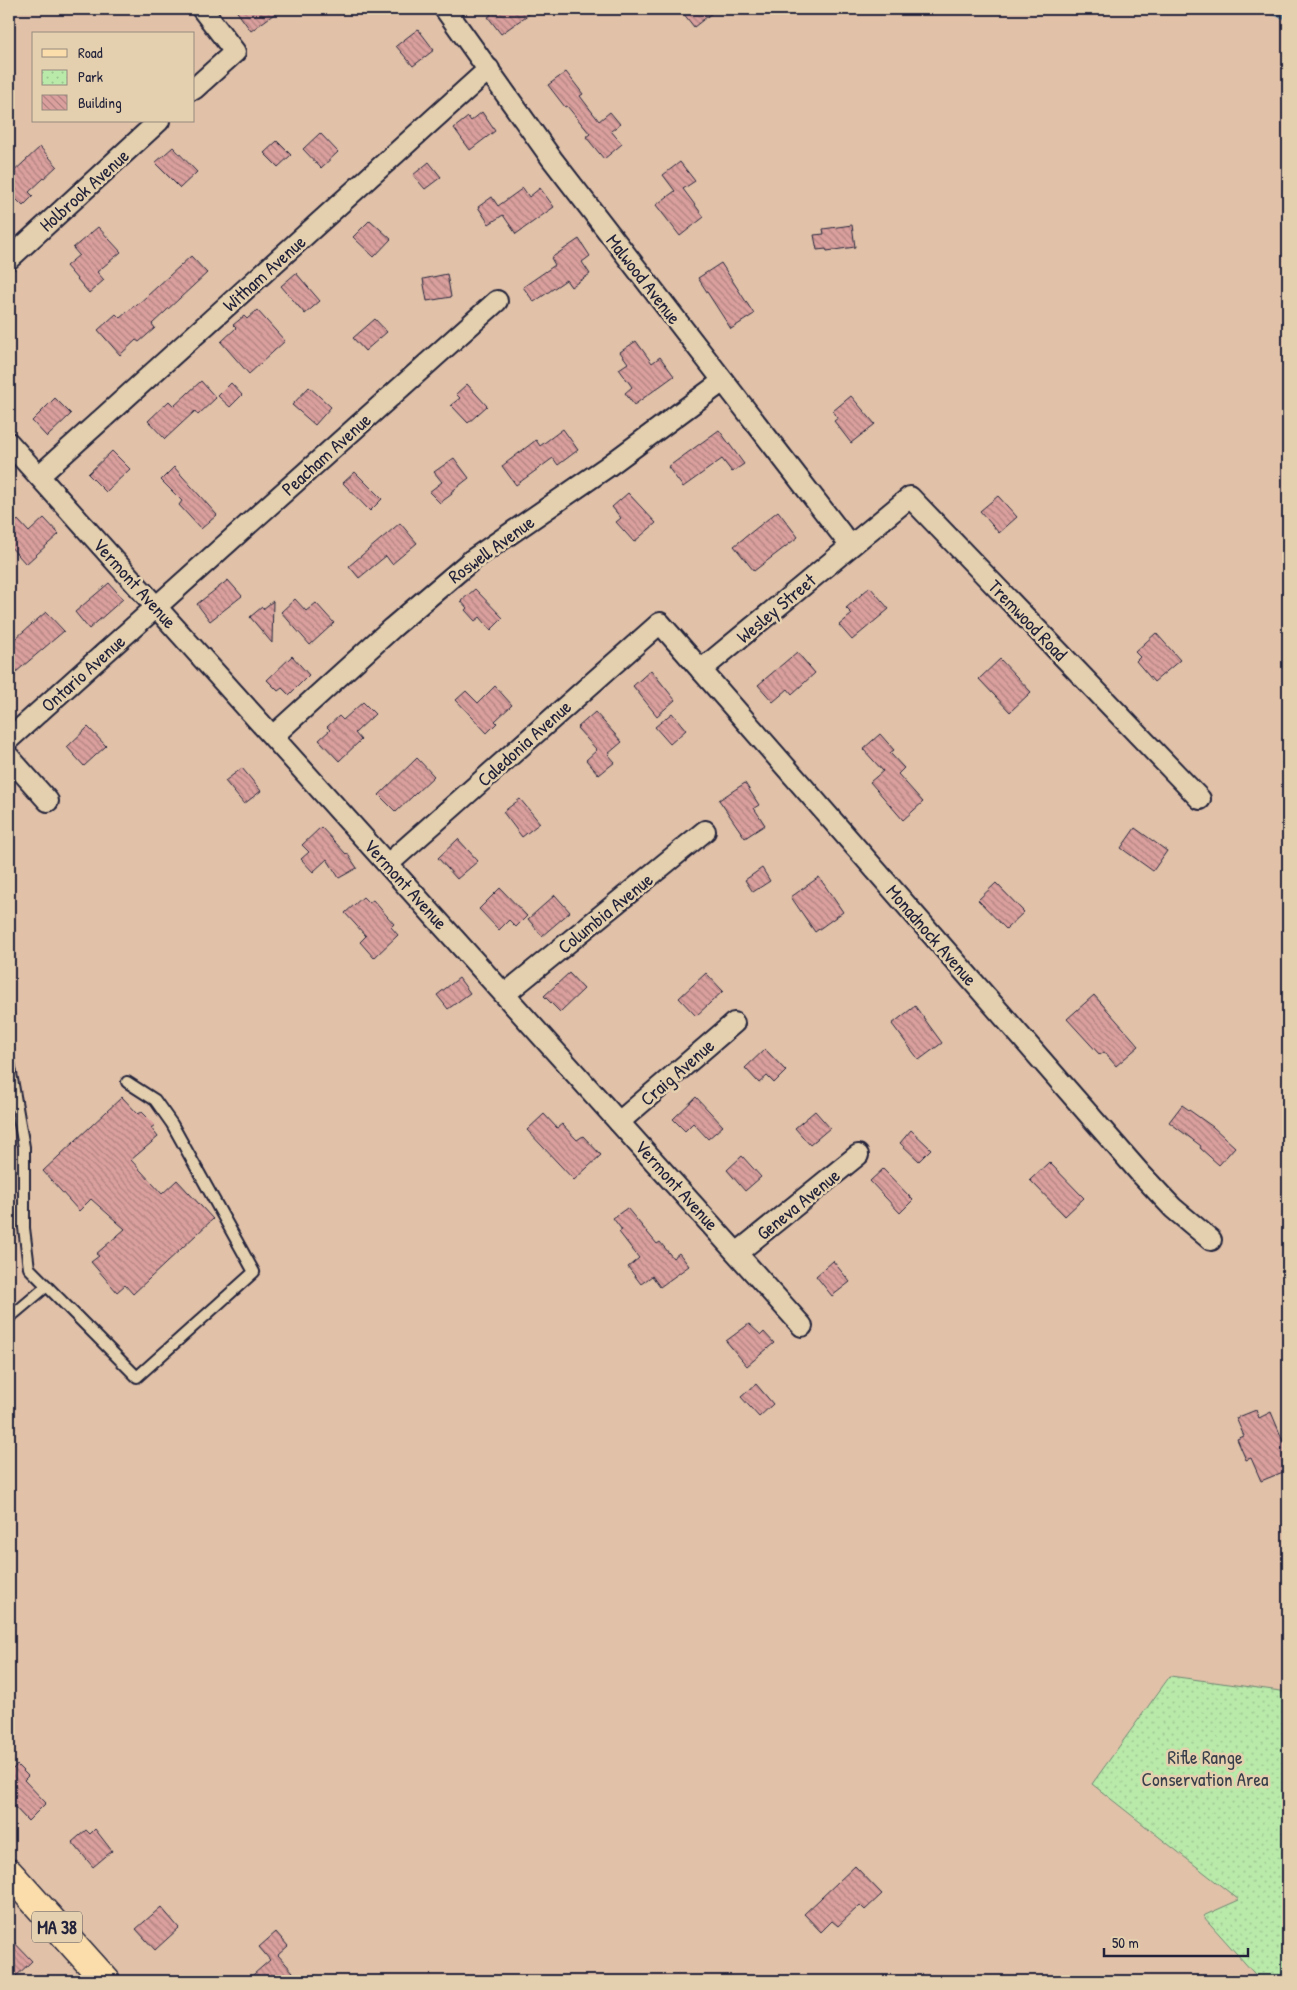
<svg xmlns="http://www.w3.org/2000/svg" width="1297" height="1990" font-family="'Patrick Hand',sans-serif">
	<defs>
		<pattern id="park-dots" width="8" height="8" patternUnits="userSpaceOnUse" patternTransform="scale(1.25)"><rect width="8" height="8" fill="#b9eaaa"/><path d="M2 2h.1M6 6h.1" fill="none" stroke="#9fc893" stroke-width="1.8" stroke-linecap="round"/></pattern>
		<pattern id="building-back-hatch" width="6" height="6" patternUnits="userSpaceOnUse" patternTransform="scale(1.25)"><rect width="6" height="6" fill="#daa09d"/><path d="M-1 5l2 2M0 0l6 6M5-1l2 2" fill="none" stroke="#b08281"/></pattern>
	</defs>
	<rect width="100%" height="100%" fill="#e1c2a9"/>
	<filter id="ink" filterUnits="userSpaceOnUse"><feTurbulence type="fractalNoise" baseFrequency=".02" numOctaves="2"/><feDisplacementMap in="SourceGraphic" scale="10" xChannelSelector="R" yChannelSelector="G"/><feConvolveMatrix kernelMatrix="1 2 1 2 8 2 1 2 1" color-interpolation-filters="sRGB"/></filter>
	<g filter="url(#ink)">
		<path fill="url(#park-dots)" stroke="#6e8672" d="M1170,1676L1288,1692V1981H1261L1203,1916L1239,1900L1092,1784Z"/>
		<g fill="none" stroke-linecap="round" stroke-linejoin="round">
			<path stroke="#5f8aa3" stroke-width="5.5" d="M1261,9L1288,17"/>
		</g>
		<g fill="url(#building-back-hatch)" stroke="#22223b">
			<path d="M235,9H281L251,31Z"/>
			<path d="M487,9H536L501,34L488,17L491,15Z"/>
			<path d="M680,9H717L694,27Z"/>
			<path d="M418,29L434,50L413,66L396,46Z"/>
			<path d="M566,72L583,94L580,96L599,121L610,112L620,124L611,131L622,144L604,159L586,137L590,134L567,106L565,107L548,85Z"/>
			<path d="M482,112L495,131L470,150L454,128L468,117L471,121Z"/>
			<path d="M320,133L338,152L321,168L303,149Z"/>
			<path d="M277,141L291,155L278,167L264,153Z"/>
			<path d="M40,147L57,166L29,192L33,196L23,206L9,192V176Z"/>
			<path d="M173,147L197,172L180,188L155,163Z"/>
			<path d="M429,162L441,177L425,189L413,175Z"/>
			<path d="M680,162L695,181L683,189L704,217L680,236L656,205L675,191L663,175Z"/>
			<path d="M523,188L529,197L540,188L554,207L516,234L503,215L489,224L478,207L492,197L498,206Z"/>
			<path d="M370,220L391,239L374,257L353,237Z"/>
			<path d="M852,225L855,247L827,251L826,249L817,250L814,235L824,234L823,229Z"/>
			<path d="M98,227L121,252L97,272L104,280L89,293L66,266L79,255L73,248Z"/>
			<path d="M579,239L590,256L582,262L590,274L571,287L566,280L534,302L523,287L555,265L551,258Z"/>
			<path d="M191,256L207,273L152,324L155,328L139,342L136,340L120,355L98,330L116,314L120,318L135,305L136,306Z"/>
			<path d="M721,263L754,314L731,329L698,278Z"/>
			<path d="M296,273L320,301L305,314L281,286Z"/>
			<path d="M447,274L451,297L427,301L423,279Z"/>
			<path d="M257,310L285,341L249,374L221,342L236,328L233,325L244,316L247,319Z"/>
			<path d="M375,319L387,332L365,351L353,338Z"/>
			<path d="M636,341L652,363L660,357L674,376L634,405L625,393L632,387L619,369L628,363L620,352Z"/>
			<path d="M201,381L216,398L198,415L195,411L165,439L148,421L169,401L174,406Z"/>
			<path d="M231,383L242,395L230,407L218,396Z"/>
			<path d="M467,384L487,406L468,423L451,405L460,398L456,394Z"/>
			<path d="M309,387L331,407L315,425L292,405Z"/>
			<path d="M851,396L875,424L851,443L834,421L838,418L833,411Z"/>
			<path d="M55,398L71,414L47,437L32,421Z"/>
			<path d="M563,429L578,450L558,465L553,458L516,485L502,466L536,440L540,446Z"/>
			<path d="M719,430L744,464L732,472L722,459L683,487L668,467Z"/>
			<path d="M112,451L130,469L106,492L88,474Z"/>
			<path d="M454,458L469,478L451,492L452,494L440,503L429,492L442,482L434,472Z"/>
			<path d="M174,467L217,515L201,529L179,505L182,501L161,480Z"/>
			<path d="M355,472L382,499L370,511L343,483Z"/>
			<path d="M628,493L656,523L634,542L616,522L621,518L612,507Z"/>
			<path d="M998,496L1017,517L999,533L980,511Z"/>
			<path d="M778,511L798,537L754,571L734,546Z"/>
			<path d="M44,518L59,534L26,564L9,545V529L18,520L29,532Z"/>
			<path d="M400,523L417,543L392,564L386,556L359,578L349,566Z"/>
			<path d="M228,580L242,596L210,621L197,604Z"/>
			<path d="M109,583L123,599L89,629L75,612Z"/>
			<path d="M870,587L889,609L852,640L839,625L852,614L846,608Z"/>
			<path d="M475,589L503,618L491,630L480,617L475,621L465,610L467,608L461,601Z"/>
			<path d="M295,599L306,611L316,603L334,623L310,645L281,612Z"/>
			<path d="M273,601L272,643L250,617L262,607L263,609Z"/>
			<path d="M46,612L64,631L9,678V644Z"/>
			<path d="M1156,633L1180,660L1154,682L1136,661L1140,657L1135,652Z"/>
			<path d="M797,652L815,673L792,694L788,689L773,702L758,685Z"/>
			<path d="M292,656L309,675L289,695L282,688L278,691L267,680Z"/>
			<path d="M1000,659L1031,692L1010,712L979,679Z"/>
			<path d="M651,670L675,700L657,716L633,686Z"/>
			<path d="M495,686L512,705L495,721L497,723L487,733L456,700L466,691L478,703Z"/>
			<path d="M363,702L375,714L355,733L361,740L339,761L319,740L330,730L327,727L339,716L343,720Z"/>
			<path d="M595,712L622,742L608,754L615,762L599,775L586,760L597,750L577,728Z"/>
			<path d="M672,713L686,730L670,744L655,727Z"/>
			<path d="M88,727L106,746L84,766L67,747Z"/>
			<path d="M880,734L894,750L890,753L904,768L898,774L923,802L903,820L870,782L883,771L863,749Z"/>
			<path d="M417,758L434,776L396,812L379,795Z"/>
			<path d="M242,768L261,791L244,804L225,781Z"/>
			<path d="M745,783L759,805L754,808L765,825L745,838L719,800Z"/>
			<path d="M520,799L540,823L522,837L503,812Z"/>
			<path d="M321,827L346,854L347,853L357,868L339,878L327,859L313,872L301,859L309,852L302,845Z"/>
			<path d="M1135,828L1167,851L1153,871L1121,848Z"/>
			<path d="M458,839L478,861L457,879L438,858Z"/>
			<path d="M762,868L770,881L753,892L745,880Z"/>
			<path d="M819,877L843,912L815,932L791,897Z"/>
			<path d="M996,883L1024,912L1006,929L978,900Z"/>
			<path d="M500,888L527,916L516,927L509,920L499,930L479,909Z"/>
			<path d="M555,895L570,912L542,936L528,919Z"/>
			<path d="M363,897L369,903L373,900L394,924L391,927L398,935L374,958L360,942L366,936L345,913Z"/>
			<path d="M569,973L584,989L560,1012L544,996Z"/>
			<path d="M706,973L723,991L696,1016L679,998Z"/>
			<path d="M459,978L470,993L448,1009L437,995Z"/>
			<path d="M1094,995L1139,1046L1116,1066L1104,1052L1100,1055L1067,1019Z"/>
			<path d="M915,1006L942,1043L919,1060L892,1024Z"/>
			<path d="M765,1049L786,1071L774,1083L767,1076L759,1083L745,1068Z"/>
			<path d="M122,1097L138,1114L142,1112L155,1125L151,1128L158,1137L131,1160L162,1194L177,1180L213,1219L133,1294L125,1285L117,1292L91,1262L99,1256L96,1254L125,1229L91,1199L79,1211L43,1171Z"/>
			<path d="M696,1097L723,1126L708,1139L693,1123L685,1131L673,1119Z"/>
			<path d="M1182,1105L1213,1127L1235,1147L1219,1165L1200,1148L1201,1146L1169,1122Z"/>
			<path d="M815,1111L830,1128L810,1145L795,1128Z"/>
			<path d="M544,1114L557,1128L562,1124L577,1140L583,1136L601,1155L574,1180L527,1130Z"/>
			<path d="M911,1130L931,1149L919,1161L900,1143Z"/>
			<path d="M742,1156L761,1177L745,1191L727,1170Z"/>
			<path d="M1049,1162L1084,1198L1065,1216L1030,1180Z"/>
			<path d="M883,1169L913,1200L900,1213L870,1181Z"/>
			<path d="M627,1208L657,1244L660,1242L673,1258L679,1253L689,1266L660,1287L652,1276L641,1284L628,1267L639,1258L619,1232L622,1230L613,1218Z"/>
			<path d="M833,1261L850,1282L832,1296L816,1276Z"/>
			<path d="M749,1324L761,1335L764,1332L774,1343L747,1366L726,1341Z"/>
			<path d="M756,1384L773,1404L759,1417L741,1397Z"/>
			<path d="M1256,1410L1259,1418L1271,1412L1288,1453V1470L1261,1481L1251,1458L1246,1460L1237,1439L1244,1436L1236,1418Z"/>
			<path d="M9,1764L13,1769L17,1765L28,1776L24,1780L46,1803L28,1821L9,1801Z"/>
			<path d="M95,1829L112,1851L93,1867L72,1842L86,1830L90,1834Z"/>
			<path d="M855,1866L882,1894L865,1910L860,1905L838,1926L832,1921L821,1932L804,1914Z"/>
			<path d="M161,1907L179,1928L155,1950L136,1929Z"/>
			<path d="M276,1932L288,1946L278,1955L293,1972L283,1981H246L270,1960L259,1947Z"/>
			<path d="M9,1937L32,1961L11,1981H9Z"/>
		</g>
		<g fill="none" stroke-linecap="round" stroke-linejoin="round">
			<g stroke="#22223b" stroke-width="14">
				<g id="service">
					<path d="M9,1062L24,1147V1228L29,1268L137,1377L254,1272L172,1124L155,1100L127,1082"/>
					<path d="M9,1318L47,1286"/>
				</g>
			</g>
			<g stroke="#22223b" stroke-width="24">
				<g id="minor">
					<path d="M445,9L552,159L850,545"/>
					<path d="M194,89L235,52L202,9"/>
					<path d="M9,259L159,121"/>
					<path d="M9,443L802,1326"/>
					<path d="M39,476L489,69"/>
					<path d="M701,670L910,497L1200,799"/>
					<path d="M273,736L392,628L472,560L607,467L723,381"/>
					<path d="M9,739L497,301"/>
					<path d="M9,757L48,801"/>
					<path d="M388,864L660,623L1140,1173L1173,1208L1211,1240"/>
					<path d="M505,994L705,831"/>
					<path d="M619,1122L734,1023"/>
					<path d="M737,1253L858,1155"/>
				</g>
			</g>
			<g stroke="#22223b" stroke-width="31">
				<path id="primary" d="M9,1873L106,1981"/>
			</g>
			<use href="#service" stroke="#e4d0ae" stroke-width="10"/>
			<use href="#minor" stroke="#e4d0ae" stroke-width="20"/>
			<use href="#primary" stroke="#fbddab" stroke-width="28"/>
		</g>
	</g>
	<g text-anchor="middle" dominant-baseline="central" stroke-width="5" stroke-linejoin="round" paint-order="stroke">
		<rect fill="#e4d0ae" stroke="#5c565e" stroke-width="1" x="32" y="1911.5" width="50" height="31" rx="4"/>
		<g font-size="18" font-weight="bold" fill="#22223b">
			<text x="57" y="1927">MA 38</text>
		</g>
		<g font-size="19" fill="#22223b" stroke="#e4d0ae">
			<text transform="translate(84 190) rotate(-42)">Holbrook Avenue</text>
			<text transform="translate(264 273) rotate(-42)">Witham Avenue</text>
			<text transform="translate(644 279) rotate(52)">Malwood Avenue</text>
			<text transform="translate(326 454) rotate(-42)">Peacham Avenue</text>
			<text transform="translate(491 549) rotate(-36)">Roswell Avenue</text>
			<text transform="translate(135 583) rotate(48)">Vermont Avenue</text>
			<text transform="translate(776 608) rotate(-40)">Wesley Street</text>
			<text transform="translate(1028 620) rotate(46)">Tremwood Road</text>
			<text transform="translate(83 673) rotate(-42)">Ontario Avenue</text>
			<text transform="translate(524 743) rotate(-42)">Caledonia Avenue</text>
			<text transform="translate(406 884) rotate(48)">Vermont Avenue</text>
			<text transform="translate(605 913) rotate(-39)">Columbia Avenue</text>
			<text transform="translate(932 935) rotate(49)">Monadnock Avenue</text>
			<text transform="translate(677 1072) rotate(-41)">Craig Avenue</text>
			<text transform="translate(677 1185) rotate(48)">Vermont Avenue</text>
			<text transform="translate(798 1204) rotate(-39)">Geneva Avenue</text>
		</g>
		<g font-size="19" fill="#39404c" stroke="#e4d0ae">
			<text x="1205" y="1757">Rifle Range<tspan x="1205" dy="22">Conservation Area</tspan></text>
		</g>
	</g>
	<rect width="1297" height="1990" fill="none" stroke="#e4d0ae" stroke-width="30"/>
	<rect x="15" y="15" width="1267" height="1960" fill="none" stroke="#22223b" stroke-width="2" filter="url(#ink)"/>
	<rect x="32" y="32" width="162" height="90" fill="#e4d0ae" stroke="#968a80"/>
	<rect x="42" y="49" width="25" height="8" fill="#fbddab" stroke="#968a80"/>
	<text x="78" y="58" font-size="15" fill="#22223b">Road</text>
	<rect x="42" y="70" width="25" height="15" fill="url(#park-dots)" stroke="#968a80"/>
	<text x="78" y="82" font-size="15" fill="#22223b">Park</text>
	<rect x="42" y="95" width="25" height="15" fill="url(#building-back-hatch)" stroke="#968a80"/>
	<text x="78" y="108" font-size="15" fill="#22223b">Building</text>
	<path d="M1104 1948v8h144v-8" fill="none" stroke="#22223b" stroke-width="2.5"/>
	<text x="1112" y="1948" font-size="15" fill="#22223b" stroke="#e4d0ae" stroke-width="4" paint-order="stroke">50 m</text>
</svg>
